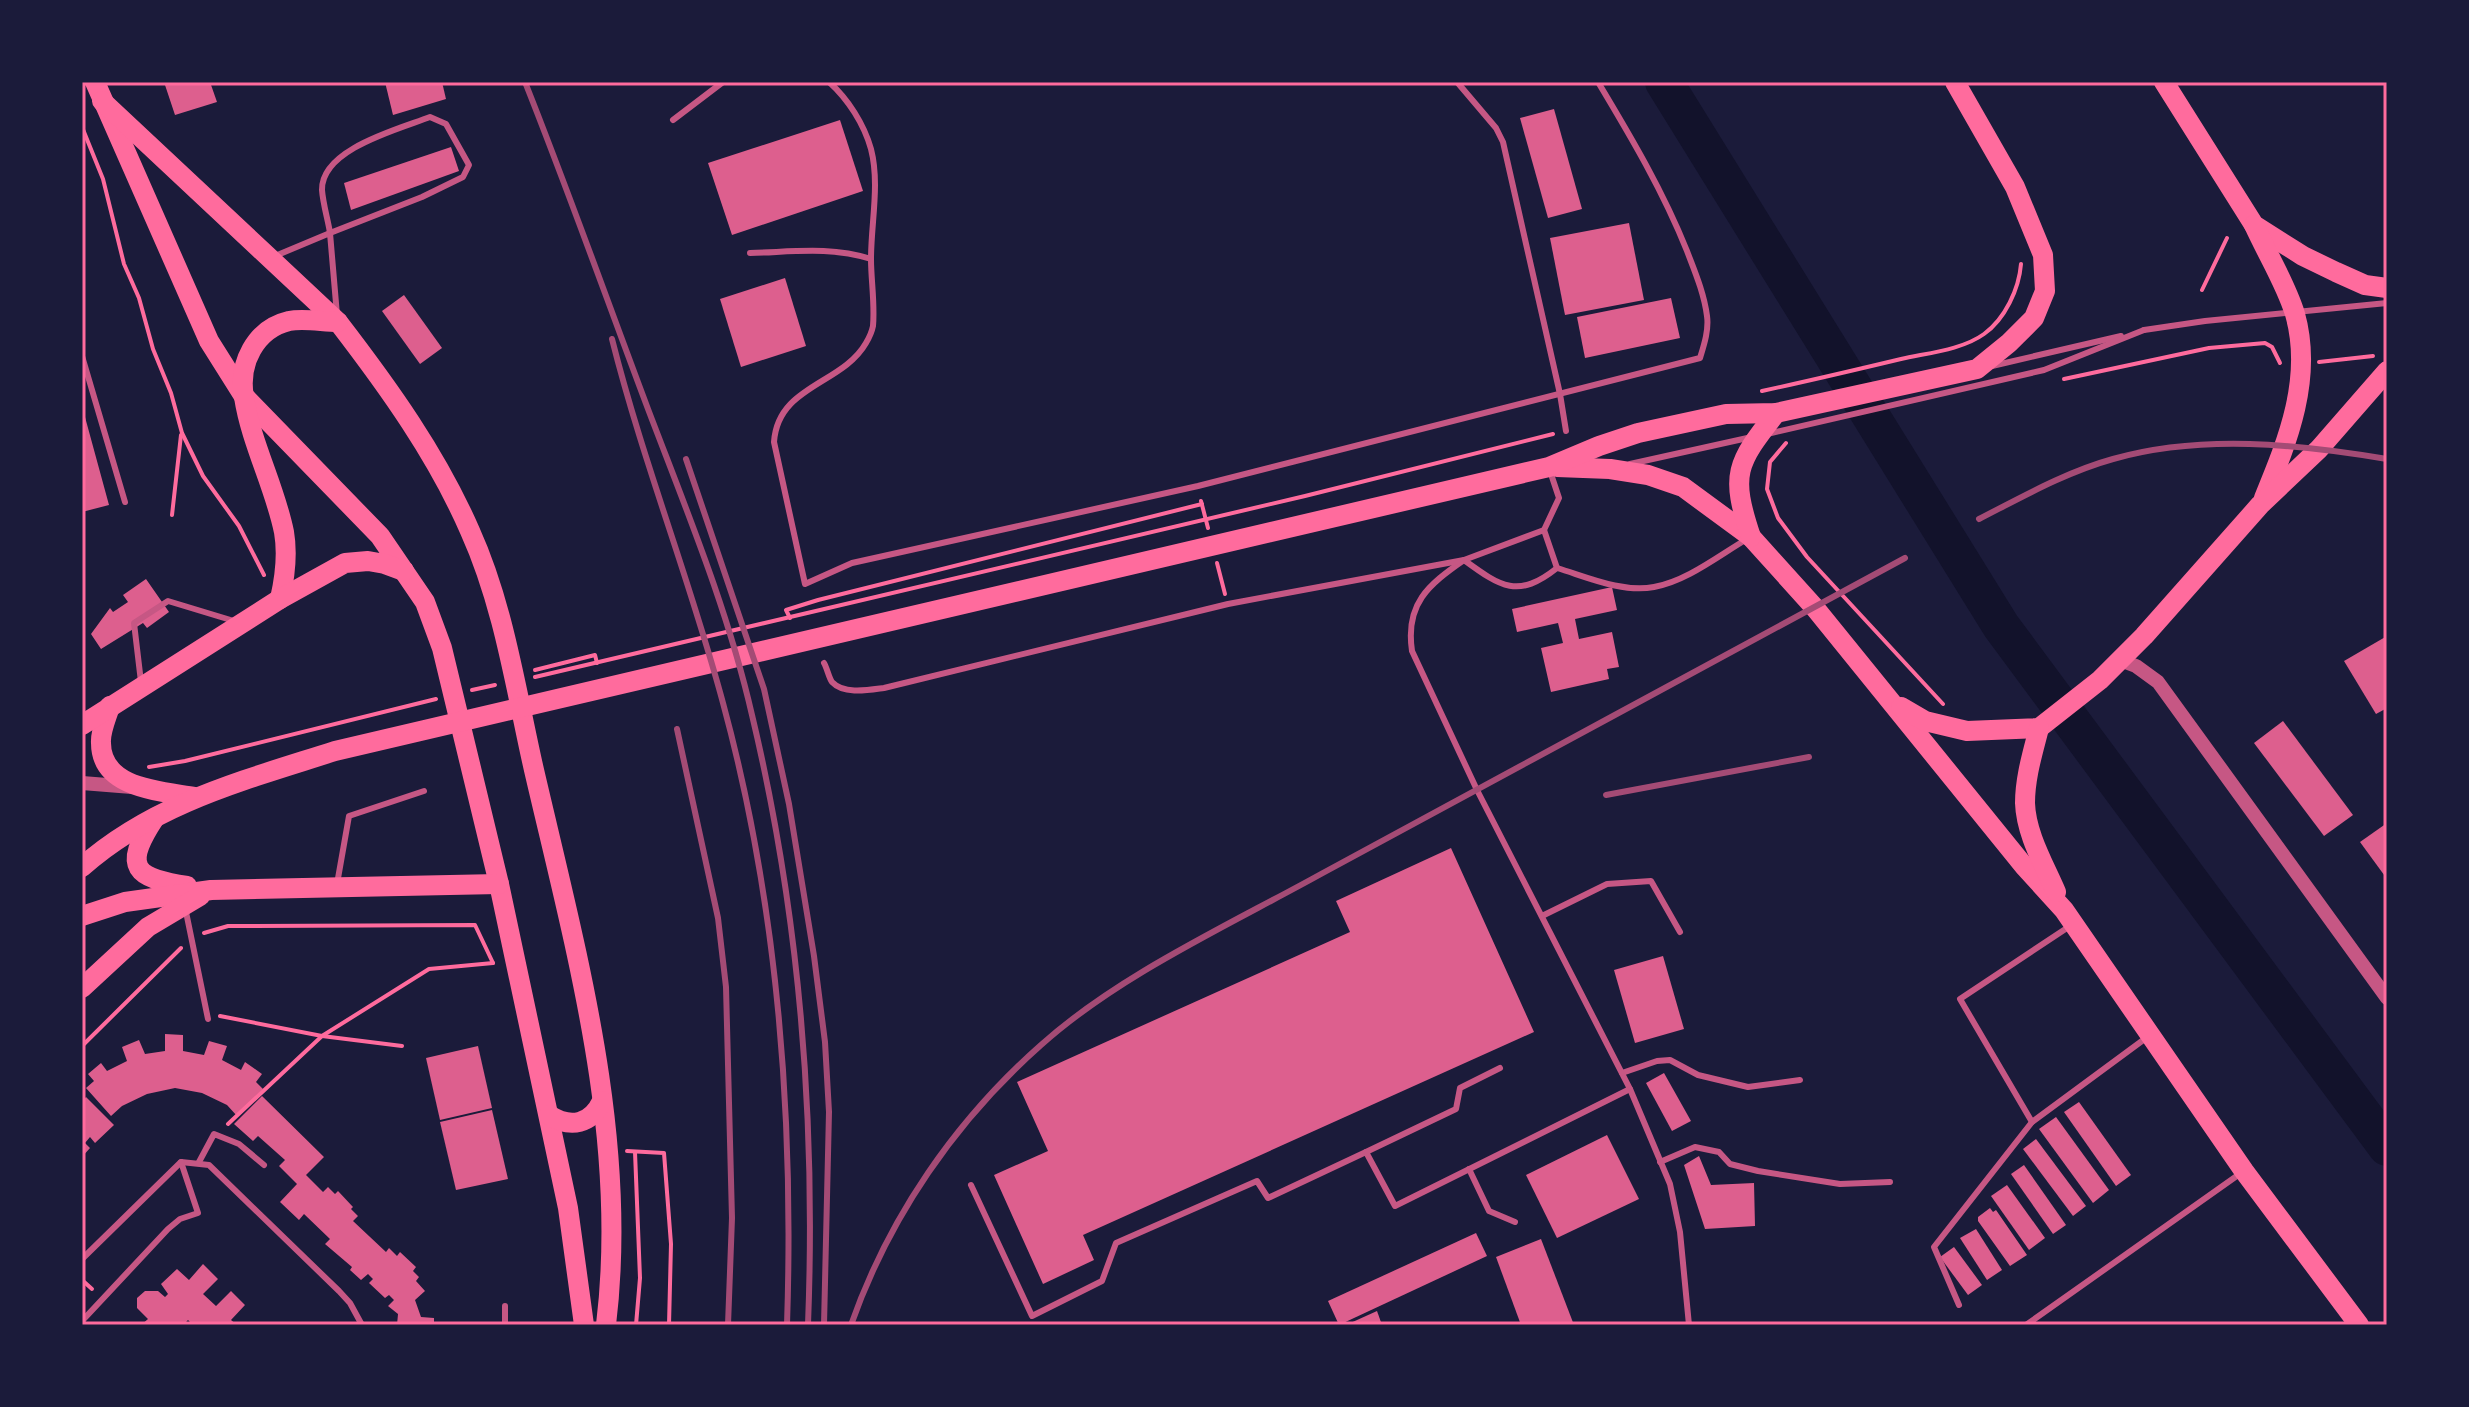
<svg xmlns="http://www.w3.org/2000/svg" width="2469" height="1407" font-family="'Libre Baskerville',serif">
	<rect width="100%" height="100%" fill="#1b1b3a"/>
	<g fill="none" stroke-linecap="round" stroke-linejoin="round">
		<path stroke="#12122b" stroke-width="38" d="M1664,82L2001,626L2387,1147"/>
	</g>
	<g fill="#dd5f8e">
		<path d="M164,82H210L217,102L175,115Z"/>
		<path d="M385,82H442L446,99L393,115Z"/>
		<path d="M1554,109L1582,209L1548,218L1520,118Z"/>
		<path d="M840,120L863,191L732,235L708,163Z"/>
		<path d="M451,147L459,171L351,210L344,183Z"/>
		<path d="M1629,223L1644,300L1565,315L1550,238Z"/>
		<path d="M785,278L806,346L741,367L720,299Z"/>
		<path d="M404,295L442,348L420,364L382,311Z"/>
		<path d="M1671,298L1680,338L1585,358L1577,317Z"/>
		<path d="M82,406L109,505L82,512Z"/>
		<path d="M146,579L169,612L147,628L143,623L101,649L91,634L110,608L113,612L128,602L123,595Z"/>
		<path d="M1612,587L1617,610L1575,619L1579,639L1612,632L1619,667L1607,669L1609,679L1551,692L1541,648L1563,643L1558,623L1517,632L1512,609Z"/>
		<path d="M2387,636V708L2376,714L2344,661Z"/>
		<path d="M2283,721L2353,815L2324,836L2254,743Z"/>
		<path d="M2387,823V879L2360,842Z"/>
		<path d="M1451,848L1534,1032L1083,1235L1094,1260L1043,1284L994,1175L1048,1151L1017,1082L1350,932L1336,901Z"/>
		<path d="M1663,956L1684,1029L1635,1043L1614,970Z"/>
		<path d="M165,1034L183,1035V1051L204,1055L209,1041L227,1046L222,1060L241,1070L245,1062L262,1074L256,1082L263,1089L237,1116L227,1105L202,1093L175,1088L147,1094L122,1106L111,1116L86,1088L94,1081L88,1074L101,1063L107,1071L127,1061L122,1047L139,1040L145,1054L165,1051Z"/>
		<path d="M478,1046L492,1108L440,1120L426,1058Z"/>
		<path d="M1664,1073L1691,1121L1672,1131L1646,1083Z"/>
		<path d="M262,1096L324,1157L306,1175L323,1192L328,1187L335,1194L338,1191L353,1207L351,1209L358,1216L353,1221L386,1252L389,1248L397,1256L400,1252L416,1267L413,1271L419,1277L416,1281L425,1291L415,1300L421,1317L434,1318V1325H397L398,1314L388,1306L394,1300L389,1295L385,1298L369,1283L373,1279L368,1274L361,1280L350,1270L352,1267L325,1244L330,1239L304,1214L299,1220L280,1202L297,1184L279,1166L285,1160L258,1136L253,1141L234,1124Z"/>
		<path d="M86,1097L114,1125L95,1143L90,1137L85,1143L90,1148L82,1157V1102Z"/>
		<path d="M2079,1102L2131,1175L2116,1186L2064,1112Z"/>
		<path d="M492,1110L508,1179L456,1190L440,1122Z"/>
		<path d="M2056,1117L2109,1190L2093,1203L2039,1129Z"/>
		<path d="M1607,1135L1639,1199L1557,1238L1526,1175Z"/>
		<path d="M2036,1139L2086,1206L2073,1216L2023,1149Z"/>
		<path d="M1699,1156L1711,1185L1754,1183L1755,1226L1705,1229L1684,1165Z"/>
		<path d="M2024,1165L2066,1225L2053,1234L2011,1174Z"/>
		<path d="M2007,1185L2045,1238L2029,1250L1991,1196Z"/>
		<path d="M1990,1208L1993,1212L1996,1210L2027,1255L2010,1266L1978,1221V1217Z"/>
		<path d="M1976,1229L2002,1270L1987,1280L1960,1238Z"/>
		<path d="M1476,1233L1487,1256L1339,1325L1328,1301Z"/>
		<path d="M1541,1239L1574,1325H1521L1496,1257Z"/>
		<path d="M1954,1247L1982,1285L1968,1295L1940,1257Z"/>
		<path d="M203,1264L218,1279L203,1294L216,1306L231,1291L245,1305L231,1320L237,1325H193L188,1320L183,1325H141L148,1319L137,1308V1298L145,1291H158L165,1297L168,1294L161,1284L177,1269L189,1280Z"/>
		<path d="M1377,1311L1382,1325H1346Z"/>
	</g>
	<g fill="none" stroke-linecap="round" stroke-linejoin="round">
		<g stroke="#ff6b9d" stroke-width="4">
			<path d="M82,127L103,179L124,264L139,298L153,349L171,393L182,433L203,476L239,526L264,575"/>
			<path d="M2202,290L2227,238"/>
			<path d="M2319,362L2373,356"/>
			<path d="M2064,379L2209,348L2265,343L2272,347L2280,363"/>
			<path d="M1762,391C1808,381 1855,370 1901,359C1927,353 1962,350 1984,334C2005,319 2019,289 2021,264"/>
			<path d="M1786,443L1770,462L1767,489L1778,518L1807,557L1943,704"/>
			<path d="M1201,501L1208,528"/>
			<path d="M172,515L181,435"/>
			<path d="M1217,563L1225,594"/>
			<path d="M790,618L786,610L818,600L1202,504"/>
			<path d="M535,670L595,655L597,663"/>
			<path d="M535,677L1305,496L1553,434"/>
			<path d="M472,690L495,685"/>
			<path d="M149,767L185,761L436,699"/>
			<path d="M204,933L228,926L475,925L493,963"/>
			<path d="M220,1016L322,1036L402,1046"/>
			<path d="M82,1046L181,948"/>
			<path d="M228,1124L322,1036L429,969L493,963"/>
			<path d="M627,1151L664,1153L671,1244L669,1325"/>
			<path d="M635,1152L640,1278L636,1325"/>
			<path d="M82,1280L92,1289"/>
		</g>
		<g stroke="#c65784" stroke-width="6">
			<path d="M829,82C848,99 864,124 871,149C880,184 871,223 871,259C871,280 875,304 873,326C872,331 869,338 866,343C842,385 778,385 774,442L805,584L852,563L1198,486L1700,358C1704,345 1709,330 1707,316C1704,293 1695,272 1687,251C1663,191 1631,137 1598,82"/>
			<path d="M1457,82L1496,128L1503,142L1560,394L1566,431"/>
			<path d="M430,117L446,124L469,165L463,177L422,197L330,233C328,220 323,204 322,190C321,149 399,129 430,117Z"/>
			<path d="M673,120L723,82"/>
			<path d="M750,253C792,252 830,246 871,259"/>
			<path d="M275,256L330,233L337,315"/>
			<path d="M2144,330L2205,321L2387,303"/>
			<path d="M82,356L125,502"/>
			<path d="M1992,366L2121,336"/>
			<path d="M1767,434L2044,370L2144,330"/>
			<path d="M1630,464L1752,437"/>
			<path d="M1544,530L1557,568C1518,599 1501,587 1464,560C1428,585 1405,604 1412,651L1477,790L1630,1089L1670,1184L1680,1232L1689,1325"/>
			<path d="M1557,568C1587,577 1622,593 1654,587C1687,581 1718,556 1747,539"/>
			<path d="M824,663C827,668 829,678 832,682C844,695 869,690 884,688L1228,604L1464,560L1544,530L1559,498L1550,471"/>
			<path d="M141,682L134,623L168,601L234,621"/>
			<path d="M337,884L349,816L424,791"/>
			<path d="M185,907L208,1019"/>
			<path d="M1542,916L1607,884L1651,881L1680,932"/>
			<path d="M2070,926L1960,999L2032,1122L2146,1038"/>
			<path d="M1622,1073L1657,1061L1670,1060L1698,1075L1748,1087L1800,1080"/>
			<path d="M1366,1152L1456,1109L1460,1088L1500,1068"/>
			<path d="M199,1162L214,1134L239,1144L264,1165"/>
			<path d="M1660,1162L1695,1147L1719,1152L1730,1164L1758,1171L1840,1184L1890,1182"/>
			<path d="M1469,1169L1489,1211L1515,1222"/>
			<path d="M971,1185L1032,1316L1102,1281L1116,1243L1257,1181L1268,1198L1366,1152L1395,1206L1630,1089"/>
			<path d="M82,1259L181,1162L209,1165L339,1291L350,1303L362,1325"/>
			<path d="M1959,1305L1934,1247L2032,1122"/>
			<path d="M82,1321L168,1229L180,1219L198,1213L181,1162"/>
			<path d="M505,1325V1306"/>
			<path d="M2026,1325L2241,1173"/>
		</g>
		<g stroke="#c65784" stroke-width="14">
			<path d="M2120,660L2136,666L2158,682L2387,998"/>
			<path d="M82,783L132,787"/>
		</g>
		<g stroke="#ff6b9d" stroke-width="20">
			<path d="M95,82L209,341L243,395L380,536L425,602L442,648L499,884L568,1208L584,1325"/>
			<path d="M2164,82L2254,225L2303,256L2336,272L2365,285L2387,288"/>
			<path d="M102,101L338,322C388,387 437,455 470,531C504,606 516,691 534,770C576,951 629,1138 606,1325"/>
			<path d="M2254,225C2267,254 2286,284 2295,314C2313,378 2288,440 2264,498"/>
			<path d="M1557,467L1610,469L1648,475L1683,487L1751,537L1815,608L2024,866L2064,910L2244,1171L2359,1325"/>
			<path d="M1751,537C1730,474 1736,464 1776,413"/>
			<path d="M280,599C285,577 288,555 284,532C275,487 251,443 244,397C238,364 255,329 289,321C304,318 323,322 338,322"/>
			<path d="M110,706C107,717 100,731 101,743C101,789 161,791 195,797"/>
			<path d="M1901,707L1925,721L1967,731L2039,728L2100,680L2144,636L2260,505L2319,449L2387,371"/>
			<path d="M82,725L280,599L345,563L368,561L385,564L404,571"/>
			<path d="M2039,728C2033,752 2025,777 2025,803C2026,834 2044,864 2056,892"/>
			<path d="M154,819C122,868 135,878 187,886"/>
			<path d="M82,867C154,803 245,780 335,751L1549,467L1599,446L1638,433L1726,414L1776,413L1977,369L2009,343L2034,318L2045,291L2043,255L2015,187L1955,82"/>
			<path d="M82,916L125,902L211,890L499,884"/>
			<path d="M82,988L148,927L200,896"/>
			<path d="M549,1115C571,1129 591,1124 602,1101"/>
		</g>
		<g stroke="#a44b75" stroke-width="6">
			<path d="M525,82C568,190 607,300 648,409C686,509 728,610 752,715C800,916 816,1119 808,1325"/>
			<path d="M612,339C643,462 690,580 723,703C778,905 794,1116 787,1325"/>
			<path d="M686,459L764,689L789,804L814,956L825,1042L829,1112L824,1325"/>
			<path d="M1979,519C2022,497 2066,472 2113,459C2201,434 2298,444 2387,459"/>
			<path d="M677,729L718,918L726,987L732,1218L728,1325"/>
			<path d="M1606,795L1809,757"/>
			<path d="M851,1325C889,1217 955,1121 1041,1045C1119,975 1229,925 1321,874C1515,767 1711,665 1905,558"/>
		</g>
	</g>
	<rect width="2469" height="1407" fill="none" stroke="#1b1b3a" stroke-width="168"/>
	<rect x="84" y="84" width="2301" height="1239" fill="none" stroke="#ff6b9d" stroke-width="3"/>
</svg>
